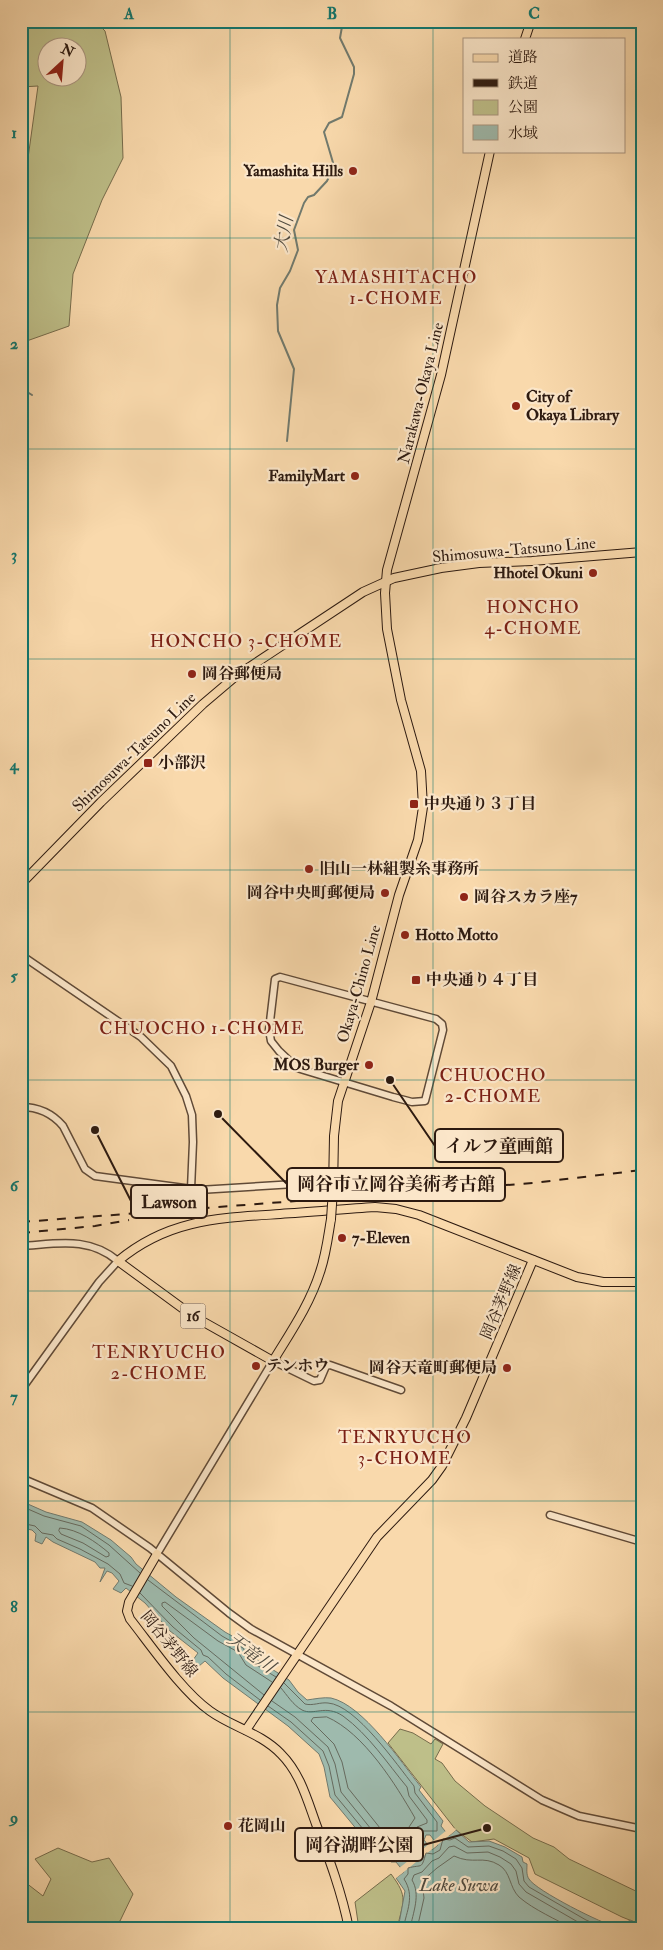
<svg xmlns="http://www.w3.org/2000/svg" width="663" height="1950" font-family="'IM FELL Double Pica','Noto Serif JP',serif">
	<rect width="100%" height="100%" fill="#f9d9ac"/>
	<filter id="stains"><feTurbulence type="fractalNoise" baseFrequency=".004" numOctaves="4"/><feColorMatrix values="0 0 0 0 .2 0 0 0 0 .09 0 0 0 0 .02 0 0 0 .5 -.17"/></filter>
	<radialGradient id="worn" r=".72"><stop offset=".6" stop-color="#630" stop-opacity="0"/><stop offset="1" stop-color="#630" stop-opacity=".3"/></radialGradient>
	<g fill="#bebf89" stroke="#766c4c" fill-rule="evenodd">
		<path d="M21,21H95L105,31L121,97L123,158L102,200L73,274L69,326L21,343V193L24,187L38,86L21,87ZM48,48H78V78H48Z"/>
		<path d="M400,1729L413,1733L431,1744L435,1739L443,1744L435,1759L442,1763L455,1781L485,1806L533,1838L554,1847L569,1859L642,1894V1925L622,1917L535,1874L529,1858L494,1839L472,1842L456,1830L388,1743Z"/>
		<path d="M58,1848L92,1862L109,1858L133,1894L120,1921L107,1929H36L21,1913V1879L43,1896L51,1879L35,1859Z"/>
		<path d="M391,1874C409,1898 403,1901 397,1929H359L355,1902Z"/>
	</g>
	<path fill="#9ebaad" stroke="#717a6e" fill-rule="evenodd" d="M21,1501L46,1512L82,1522L111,1540L131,1557L136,1564L176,1597L225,1632L248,1645L253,1657L289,1680L298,1692L307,1700C314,1699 324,1697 331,1698C363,1705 401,1762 421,1787L419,1790L443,1821L441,1826L449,1836L456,1830L469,1842L489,1841L505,1847L522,1857L523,1862L527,1864C527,1869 526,1875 529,1879C535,1890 604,1925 617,1927C622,1927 626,1923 630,1920L639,1924L638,1929H398L405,1891L396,1878L404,1872L396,1862H391L366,1833L365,1834L385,1858L382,1860L330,1797L324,1767L319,1754L288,1726L223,1678L205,1661L199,1666L193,1660L198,1653L170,1631L145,1603L126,1588L121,1593L113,1589L119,1581L112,1573L107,1571L100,1582L105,1568H100L95,1562L53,1542L46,1537L42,1544L35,1541L36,1534L32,1530L21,1528ZM426,1835H430L438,1845L432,1850L424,1840ZM408,1849H413L420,1858L414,1863L407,1854Z"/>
	<path fill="#f9d9ac" d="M455,1828L456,1830L395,1879L394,1876L400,1872L398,1869L413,1857L415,1860L417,1858L415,1856L430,1843L432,1846L435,1844L432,1842L447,1830L450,1832Z"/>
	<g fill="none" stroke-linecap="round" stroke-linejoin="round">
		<g stroke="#666a5e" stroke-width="1">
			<path d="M21,1506L44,1516L81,1526L109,1545L140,1573"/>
			<path d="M21,1523L35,1526L42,1533L53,1535L57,1539L80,1549L108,1564L120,1574L124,1583L132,1586"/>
			<path d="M60,1528C78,1529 96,1542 109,1553V1556L106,1557L83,1543L61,1534L59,1531Z"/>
			<path d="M148,1580L222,1636L243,1648L250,1661L276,1677"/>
			<path d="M140,1593L173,1627L201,1650L203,1655L208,1657L226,1674L260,1700"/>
			<path d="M264,1695L194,1638L162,1606V1603L165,1602L218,1641L238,1652L246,1665L272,1682"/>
			<path d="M272,1701L295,1717L328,1747L335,1764L341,1792L384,1845L396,1847L403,1839L413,1837L417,1827L427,1823V1820L409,1796L407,1787C387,1763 369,1735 343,1716C325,1704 314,1716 302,1710C293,1705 287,1695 281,1688"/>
			<path d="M268,1706L291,1722L323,1751L329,1766L335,1795L382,1852H389L394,1857L401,1858L405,1845H419L420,1835L422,1831H437V1822L415,1793L414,1786C397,1765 356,1705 328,1703C320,1702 313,1706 305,1704L284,1683"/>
			<path d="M327,1717C364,1733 396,1785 415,1818L407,1830L399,1833L392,1838H388L348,1788L342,1762L334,1744L311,1721L313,1718Z"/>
			<path d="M403,1929C407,1910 415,1896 404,1879L408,1874V1868C423,1864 421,1870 426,1853L433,1854L440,1850L443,1839L450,1840L455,1838L468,1847L489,1846L503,1851L516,1859L522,1868L524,1881L529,1887L586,1920L607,1929"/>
			<path d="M410,1929C413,1912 421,1895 412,1880L414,1875L422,1872L432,1861L439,1858L449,1847L454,1846L467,1853L488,1852L500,1857L511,1864L516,1871L519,1884L526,1892L590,1929"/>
			<path d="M417,1929L424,1898L422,1881L437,1868L454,1856C473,1865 483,1855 499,1865C511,1872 509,1887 519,1897C534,1910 556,1919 573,1929"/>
		</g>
		<g stroke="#717a6e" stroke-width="2">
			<path d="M21,388L32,395"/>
			<path d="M287,441L294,369L278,331L277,305L280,288L290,271L298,250L294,230L304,203L308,197L314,195L327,181L334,166L324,132L329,123L342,117L354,74V67L340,38L343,21"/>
		</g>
		<g stroke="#604a37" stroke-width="9">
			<g id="minor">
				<path d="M21,955L141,1037L171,1066L186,1096L192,1115L193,1142L191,1189"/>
				<path d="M280,977L436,1019L442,1024L443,1030L425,1101L412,1102L393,1097L297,1068L279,1051L271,1041L269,1030L275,979Z"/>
				<path d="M21,1107C38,1107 52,1113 63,1126L85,1169L95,1176L199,1190L344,1181L470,1177"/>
				<path d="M21,1246C57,1244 88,1236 118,1261L99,1282L21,1390"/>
				<path d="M21,1478L92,1508L150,1548L229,1613L251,1629L391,1706L542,1800L579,1816L642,1829"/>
				<path d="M550,1515L642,1542"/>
				<path d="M157,1554L273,1361L314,1381L320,1380L326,1366L330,1365L401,1390"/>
			</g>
		</g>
		<g stroke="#2d1a10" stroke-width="10">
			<g id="major">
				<path d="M525,39L531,21"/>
				<path d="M21,884L101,802L203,704L236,676L363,592L394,578L441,568L479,563L532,561L642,552"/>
				<path d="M333,1190L334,1136L338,1101L371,1002L399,895L418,840L423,807L421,771L401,700L387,629L385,593L387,570L441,375L490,151"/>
				<path d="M331,1219C328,1237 326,1255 320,1272C310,1304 290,1333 273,1361L193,1316L118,1261C168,1219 219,1218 280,1214C312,1212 344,1209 375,1207L396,1209L419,1215L577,1277L603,1282H642"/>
				<path d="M157,1554L129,1602L127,1611L130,1619C152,1647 182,1691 210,1711C232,1727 261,1733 281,1754C300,1773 307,1799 316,1824C329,1858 342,1893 349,1929"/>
				<path d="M246,1730L377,1537L432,1480L442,1466L466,1418L533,1260"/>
			</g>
		</g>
		<use href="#minor" stroke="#fbe6c9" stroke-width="6"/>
		<use href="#major" stroke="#f9d9ac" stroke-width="8"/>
		<g stroke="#2d1a10" stroke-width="2" stroke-dasharray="9 9" stroke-linecap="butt">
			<path d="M21,1222L533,1183L642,1170"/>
			<path d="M21,1233L95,1226L129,1220"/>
		</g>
		<g stroke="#2d1a10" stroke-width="10" stroke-linecap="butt">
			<path id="major-bridge" d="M331,1219L333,1190"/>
		</g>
		<use href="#major-bridge" stroke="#f9d9ac" stroke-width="8"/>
	</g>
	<path fill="none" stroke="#0f766e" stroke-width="1" stroke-opacity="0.55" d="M230,21V1929M433,21V1929M21,238H642M21,449H642M21,659H642M21,870H642M21,1080H642M21,1291H642M21,1501H642M21,1712H642"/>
	<g fill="#8f2418" stroke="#fbe6c9" stroke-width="2">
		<circle cx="353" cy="171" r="5"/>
		<circle cx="516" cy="406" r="5"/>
		<circle cx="355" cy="476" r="5"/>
		<circle cx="593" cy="573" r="5"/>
		<circle cx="192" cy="674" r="5"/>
		<rect x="143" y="758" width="10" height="10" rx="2.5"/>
		<rect x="409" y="799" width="10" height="10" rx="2.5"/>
		<circle cx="309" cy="869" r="5"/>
		<circle cx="385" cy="893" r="5"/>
		<circle cx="464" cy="897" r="5"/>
		<circle cx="405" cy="935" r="5"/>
		<rect x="411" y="975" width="10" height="10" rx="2.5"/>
		<circle cx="369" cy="1065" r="5"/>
		<circle cx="342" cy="1238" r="5"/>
		<circle cx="256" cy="1366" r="5"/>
		<circle cx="507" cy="1368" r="5"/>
		<circle cx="228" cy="1826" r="5"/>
	</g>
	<g text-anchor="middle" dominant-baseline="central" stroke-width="4.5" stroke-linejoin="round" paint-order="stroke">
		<rect fill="#fbe6c9" stroke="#6b5748" stroke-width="1" x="180.5" y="1303.5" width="25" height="25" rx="4"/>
		<g font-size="15" font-weight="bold" fill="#2d1a10">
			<text x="193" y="1316">16</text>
		</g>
		<g font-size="16" font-weight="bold" fill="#2d1a10" stroke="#fbe6c9" text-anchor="start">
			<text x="343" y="171" text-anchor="end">Yamashita Hills</text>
			<text x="526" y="397">City of<tspan x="526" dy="18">Okaya Library</tspan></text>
			<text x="345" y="476" text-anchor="end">FamilyMart</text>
			<text x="583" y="573" text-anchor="end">Hhotel Okuni</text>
			<text x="202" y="674">岡谷郵便局</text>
			<text x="158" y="763">小部沢</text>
			<text x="424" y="804">中央通り３丁目</text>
			<text x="319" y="869">旧山一林組製糸事務所</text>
			<text x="375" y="893" text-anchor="end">岡谷中央町郵便局</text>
			<text x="474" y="897">岡谷スカラ座7</text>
			<text x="415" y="935">Hotto Motto</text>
			<text x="426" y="980">中央通り４丁目</text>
			<text x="359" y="1065" text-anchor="end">MOS Burger</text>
			<text x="352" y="1238">7-Eleven</text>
			<text x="266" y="1366">テンホウ</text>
			<text x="497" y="1368" text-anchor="end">岡谷天竜町郵便局</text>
			<text x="238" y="1826">花岡山</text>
		</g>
		<g font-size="16" fill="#2d1a10" stroke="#fbe6c9">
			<text transform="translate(421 393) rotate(-76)">Narakawa-Okaya Line</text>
			<text transform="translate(514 550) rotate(-5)">Shimosuwa-Tatsuno Line</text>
			<text transform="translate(134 752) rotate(-44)">Shimosuwa-Tatsuno Line</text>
			<text transform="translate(359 984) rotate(-74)">Okaya-Chino Line</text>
			<text transform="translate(501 1302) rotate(-67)">岡谷茅野線</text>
			<text transform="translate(169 1644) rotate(51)">岡谷茅野線</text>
		</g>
		<g font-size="18" font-style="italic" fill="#4f4a3f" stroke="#fbe6c9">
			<text transform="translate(284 234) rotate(-80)">大川</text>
			<text transform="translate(251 1653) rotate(37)">天竜川</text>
			<text x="459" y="1885">Lake Suwa</text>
		</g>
		<g font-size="18" letter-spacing="1" fill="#7a1f14" stroke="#fbe6c9">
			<text x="396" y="277">YAMASHITACHO<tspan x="396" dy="21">1-CHOME</tspan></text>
			<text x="533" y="607">HONCHO<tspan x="533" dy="21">4-CHOME</tspan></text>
			<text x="246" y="641">HONCHO 3-CHOME</text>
			<text x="202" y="1028">CHUOCHO 1-CHOME</text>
			<text x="493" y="1075">CHUOCHO<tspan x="493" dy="21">2-CHOME</tspan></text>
			<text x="159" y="1352">TENRYUCHO<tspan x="159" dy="21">2-CHOME</tspan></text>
			<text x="405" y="1437">TENRYUCHO<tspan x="405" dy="21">3-CHOME</tspan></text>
		</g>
	</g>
	<path fill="none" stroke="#2d1a10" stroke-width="2" d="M390 1080L435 1146M218 1114L287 1184M95 1130L131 1201M487 1828L423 1845"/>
	<g fill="#2d1a10" stroke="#fbe6c9" stroke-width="2">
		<circle cx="390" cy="1080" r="5"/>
		<circle cx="218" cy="1114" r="5"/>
		<circle cx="95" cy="1130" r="5"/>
		<circle cx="487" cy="1828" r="5"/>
	</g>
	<g fill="#fbe6c9" stroke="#2d1a10" stroke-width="2">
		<rect x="435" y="1129" width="128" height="33" rx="5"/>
		<rect x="287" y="1168" width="218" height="33" rx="5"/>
		<rect x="131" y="1185" width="76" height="33" rx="5"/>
		<rect x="295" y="1828" width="128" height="33" rx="5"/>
	</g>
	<g font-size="18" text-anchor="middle" font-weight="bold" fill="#2d1a10">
		<text x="499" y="1152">イルフ童画館</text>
		<text x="396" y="1190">岡谷市立岡谷美術考古館</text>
		<text x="169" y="1208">Lawson</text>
		<text x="359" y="1851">岡谷湖畔公園</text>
	</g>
	<rect width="663" height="1950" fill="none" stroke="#f9d9ac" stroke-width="55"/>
	<rect x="463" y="38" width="162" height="115" fill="#fbe6c9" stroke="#a9947f"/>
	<rect x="473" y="54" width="25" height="8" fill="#f9d9ac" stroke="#a9947f"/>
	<text x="508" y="62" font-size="15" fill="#2d1a10">道路</text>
	<rect x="473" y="79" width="25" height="8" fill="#2d1a10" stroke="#a9947f"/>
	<text x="508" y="88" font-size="15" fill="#2d1a10">鉄道</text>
	<rect x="473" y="100" width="25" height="15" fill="#bebf89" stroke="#a9947f"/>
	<text x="508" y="112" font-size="15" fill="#2d1a10">公園</text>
	<rect x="473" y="125" width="25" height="15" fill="#9ebaad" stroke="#a9947f"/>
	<text x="508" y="138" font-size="15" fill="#2d1a10">水域</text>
	<g transform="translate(62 62) rotate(26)"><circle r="24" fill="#fbe6c9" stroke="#a9947f"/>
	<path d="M0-4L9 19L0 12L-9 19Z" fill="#8f2418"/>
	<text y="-8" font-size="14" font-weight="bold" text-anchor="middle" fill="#2d1a10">N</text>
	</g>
	<rect x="28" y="28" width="608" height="1894" fill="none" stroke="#0f766e" stroke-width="2"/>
	<g font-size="16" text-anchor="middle" font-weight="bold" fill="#0f766e">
		<text x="129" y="19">A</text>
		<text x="332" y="19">B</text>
		<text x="534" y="19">C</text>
		<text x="14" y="138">1</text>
		<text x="14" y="349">2</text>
		<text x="14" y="560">3</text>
		<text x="14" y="770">4</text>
		<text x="14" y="981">5</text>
		<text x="14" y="1191">6</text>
		<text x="14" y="1402">7</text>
		<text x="14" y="1612">8</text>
		<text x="14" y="1823">9</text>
	</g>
	<rect width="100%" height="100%" filter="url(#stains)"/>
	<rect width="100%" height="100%" fill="url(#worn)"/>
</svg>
